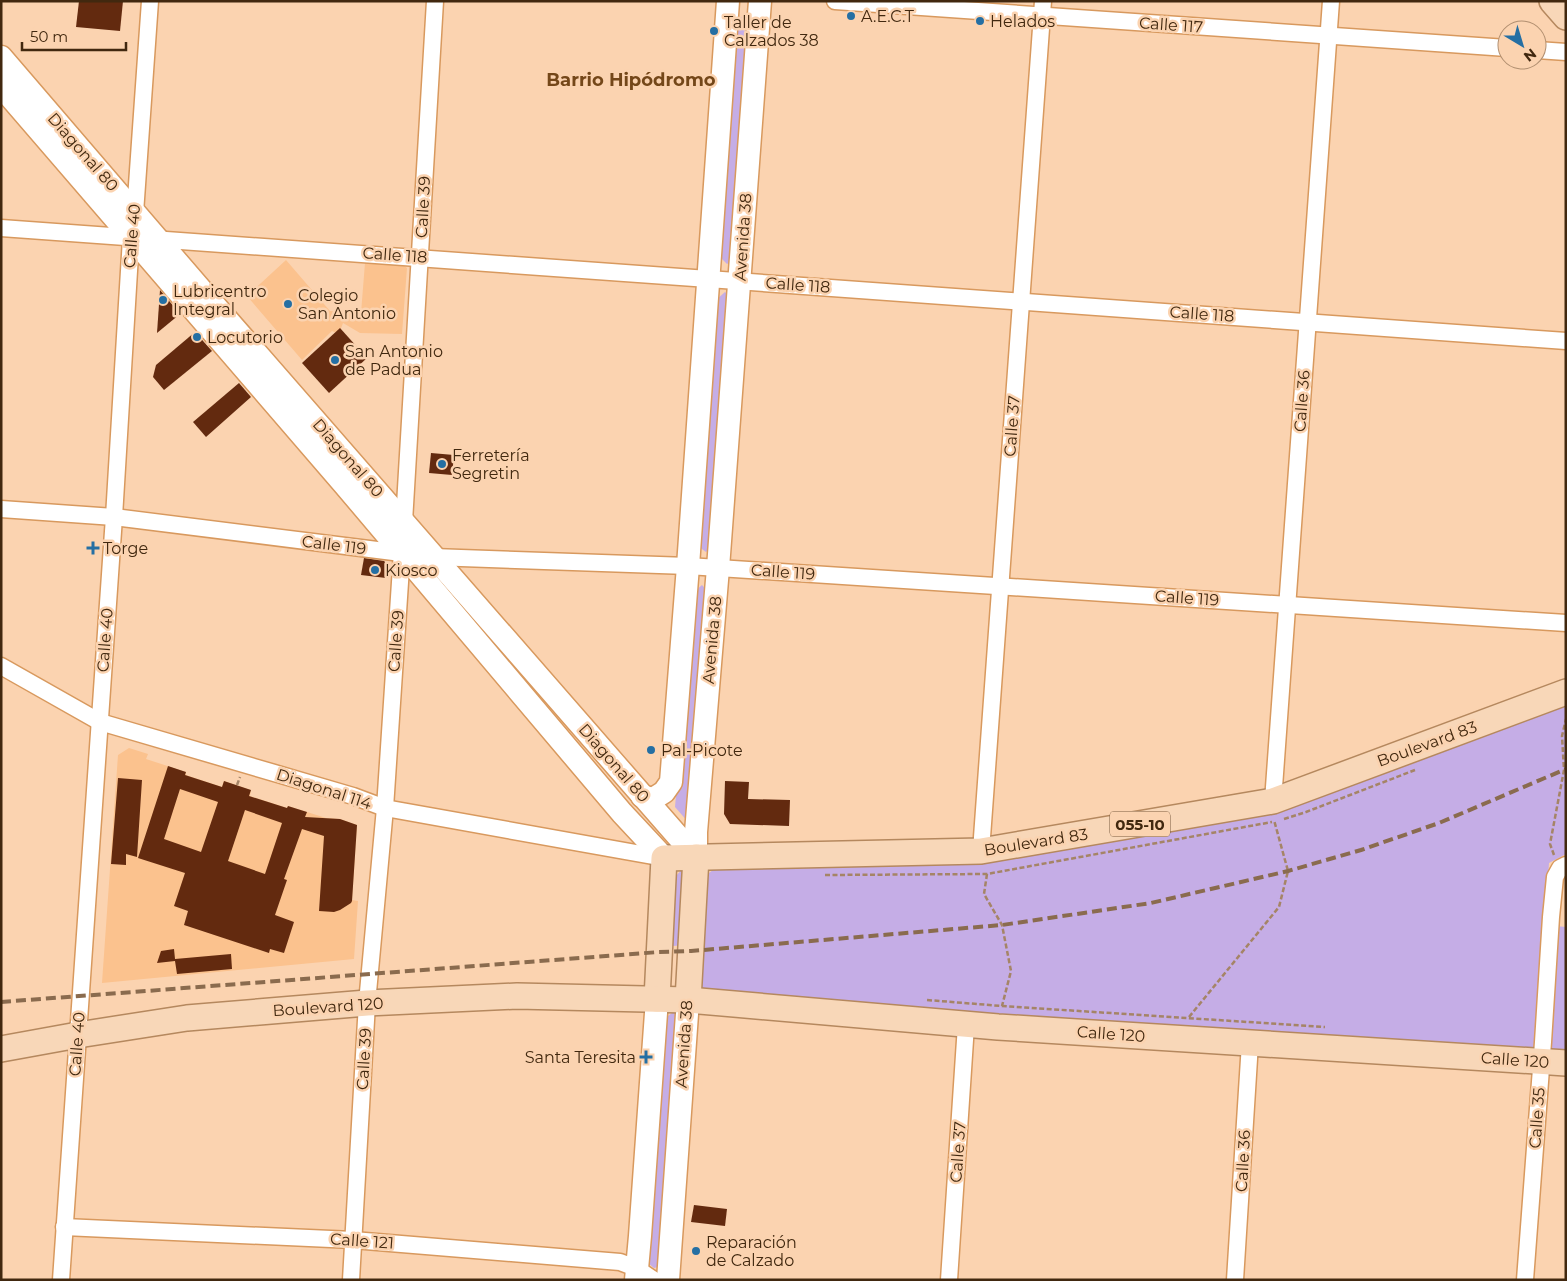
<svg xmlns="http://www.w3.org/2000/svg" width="1567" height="1281" font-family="Montserrat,sans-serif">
	<rect width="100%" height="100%" fill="#fbd3b0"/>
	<g fill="#fbc28e">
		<path d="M286,260L330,311L361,313L365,263L402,264L407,268L402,334L360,333L343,323L339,334L332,331L302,360L247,296Z"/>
		<path d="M129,748L148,754L146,759L186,772V775L222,787L224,781L251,790L250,796L287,808L288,806L326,818L340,819L357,825L352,900L358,901L354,959L102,983L118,755Z"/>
	</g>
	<g fill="#c5ade6">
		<path d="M746,13L754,22L736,258L727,264L720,257L737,21Z"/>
		<path d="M725,292L733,300L713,546L706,552L698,546L716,300Z"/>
		<path d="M702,585L709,593L689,823L675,807L694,592Z"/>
		<path d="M1566,702V854L1549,863L1545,925L1566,927V1053L708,994L699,984L701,884L709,873L721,864L1274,809Z"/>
		<path d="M683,868L685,945L673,946L676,876Z"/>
		<path d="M675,1011L682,1019L662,1266L654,1268L648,1263L665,1018Z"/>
	</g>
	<g fill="#632a0f" fill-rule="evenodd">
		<path d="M79,1H123L120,31L76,27Z"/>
		<path d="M160,290L180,314L157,333Z"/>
		<path d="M340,328L367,358L329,393L302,363Z"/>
		<path d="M195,332L212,351L164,390L153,377L156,365Z"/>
		<path d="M239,383L251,397L206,437L193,422Z"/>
		<path d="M431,453L454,455L452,475L429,473Z"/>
		<path d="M364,558L384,561L388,565L386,578L361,575Z"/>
		<path d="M168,766L186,772L185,775L222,787L224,781L251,790L249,796L287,808L288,806L307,812L305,817L340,819L357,825L352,901L351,903L340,910L334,912L319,911L324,836L302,829L284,879L287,880L275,915L294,922L284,953L270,949L269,953L184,925L188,911L174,906L185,873L138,858ZM180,789L218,802L201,852L164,839ZM245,810L282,823L265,874L228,861Z"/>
		<path d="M118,778L142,780L137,857L126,854V865L111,864Z"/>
		<path d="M725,781L749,782L748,799L790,800L789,826L730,824L724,814Z"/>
		<path d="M174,949L175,959L231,954L232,969L177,974L175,961L157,963L161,951Z"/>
		<path d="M694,1205L727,1209L725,1226L691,1222Z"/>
	</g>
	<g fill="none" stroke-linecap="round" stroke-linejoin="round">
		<g stroke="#d8995e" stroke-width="19">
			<g id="street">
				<path d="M835,1L1507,48"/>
				<path d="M1537,50L1566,52"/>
				<path d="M1,228L1566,341"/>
				<path d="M1,509L114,517L433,557L688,566L1566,623"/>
				<path d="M1,666L100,722L353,796L385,808L664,858"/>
				<path d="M1273,801L1331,1"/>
				<path d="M981,851L1043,1"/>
				<path d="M64,1227L353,1240L620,1262L636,1268L654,1280"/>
				<path d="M61,1280L114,517L131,238L135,213L150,1"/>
				<path d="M351,1280L367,1003L385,808L404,522L435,1"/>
				<path d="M949,1280L966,1025"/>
				<path d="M1235,1280L1250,1043"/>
				<path d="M1525,1280L1543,1042L1551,917L1555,877L1560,868L1566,865"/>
			</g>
		</g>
		<g stroke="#d8995e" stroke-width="25">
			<g id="secondary">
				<path d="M1,57L202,291L696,857"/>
				<path d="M1,86L344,484L622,813L664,858"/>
				<path d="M642,796L653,799L664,792L671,782L688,566L728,1"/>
				<path d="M696,857V832L718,568L760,1"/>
				<path d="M636,1280L640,1236L657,999"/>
				<path d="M668,1280L688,1000"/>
			</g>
		</g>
		<g stroke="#b5885e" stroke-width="28">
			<g id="primary">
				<path d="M1552,1L1566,17"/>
				<path d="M657,999L664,858L981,851L1273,801L1566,692"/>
				<path d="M688,1000L696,857"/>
				<path d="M1,1049L78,1035L187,1018L367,1003L517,996L688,1000L998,1027L1566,1063"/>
			</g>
		</g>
		<g stroke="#a58466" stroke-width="2.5" stroke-dasharray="5 2.5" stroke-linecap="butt">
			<path d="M237,785L240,777"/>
			<path d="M1284,819L1306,812L1415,770"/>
			<path d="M1554,855L1550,844L1564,770L1562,736L1566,719"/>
			<path d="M987,874L984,894L1002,925L1011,971L1002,1006"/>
			<path d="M825,875L987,874L1272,822"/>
			<path d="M927,1000L1002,1006L1325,1027"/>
			<path d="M1189,1017L1279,907L1288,871L1274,820"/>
		</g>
		<use href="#street" stroke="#fff" stroke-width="16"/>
		<use href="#secondary" stroke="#fff" stroke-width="22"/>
		<use href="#primary" stroke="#f8d7b8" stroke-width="25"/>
		<path stroke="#8a6b4e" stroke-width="4" stroke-dasharray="10 5" stroke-linecap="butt" d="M1,1002L659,952L691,951L1002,925L1151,903L1288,871L1361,850L1439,823L1566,769"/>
	</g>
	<g fill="#256fa3" stroke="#fbd3b0" stroke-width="2">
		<circle cx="851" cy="16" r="5"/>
		<circle cx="980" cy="21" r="5"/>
		<circle cx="714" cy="31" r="5"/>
		<circle cx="163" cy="300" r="5"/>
		<circle cx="288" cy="304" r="5"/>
		<circle cx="197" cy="337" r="5"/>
		<circle cx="335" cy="360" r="5"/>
		<circle cx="442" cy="464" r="5"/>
		<path d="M90.5 540.5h5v5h5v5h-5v5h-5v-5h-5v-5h5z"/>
		<circle cx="375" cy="570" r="5"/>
		<circle cx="651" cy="750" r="5"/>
		<path d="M643.5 1049.5h5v5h5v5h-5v5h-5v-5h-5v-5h5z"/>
		<circle cx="696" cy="1251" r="5"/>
	</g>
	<g text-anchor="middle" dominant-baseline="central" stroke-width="5" stroke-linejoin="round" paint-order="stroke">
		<rect fill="#fbd3b0" stroke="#795b3f" stroke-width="1" x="1110" y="811.5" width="60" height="25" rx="4"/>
		<g font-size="15" font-weight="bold" fill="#41280f">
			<text x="1140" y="824">055-10</text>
		</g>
		<g font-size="16" fill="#41280f" stroke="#fbd3b0" text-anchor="start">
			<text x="861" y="16">A.E.C.T</text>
			<text x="990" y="21">Helados</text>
			<text x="724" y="22">Taller de<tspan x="724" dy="18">Calzados 38</tspan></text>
			<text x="173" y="291">Lubricentro<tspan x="173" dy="18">Integral</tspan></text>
			<text x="298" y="295">Colegio<tspan x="298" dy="18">San Antonio</tspan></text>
			<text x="207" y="337">Locutorio</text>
			<text x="345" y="351">San Antonio<tspan x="345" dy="18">de Padua</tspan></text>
			<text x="452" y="455">Ferretería<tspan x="452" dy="18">Segretin</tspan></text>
			<text x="103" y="548">Torge</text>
			<text x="385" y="570">Kiosco</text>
			<text x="661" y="750">Pal-Picote</text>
			<text x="636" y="1057" text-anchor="end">Santa Teresita</text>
			<text x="706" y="1242">Reparación<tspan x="706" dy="18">de Calzado</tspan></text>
		</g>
		<g font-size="16" fill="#41280f" stroke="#fbd3b0">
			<text transform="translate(1171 25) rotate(4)">Calle 117</text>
			<text transform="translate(83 152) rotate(49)">Diagonal 80</text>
			<text transform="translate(423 207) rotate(-87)">Calle 39</text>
			<text transform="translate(132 236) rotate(-85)">Calle 40</text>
			<text transform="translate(743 237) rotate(-86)">Avenida 38</text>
			<text transform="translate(395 255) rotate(4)">Calle 118</text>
			<text transform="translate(798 285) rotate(4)">Calle 118</text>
			<text transform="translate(1202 314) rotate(4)">Calle 118</text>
			<text transform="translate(1302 401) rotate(-86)">Calle 36</text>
			<text transform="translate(1012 426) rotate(-86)">Calle 37</text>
			<text transform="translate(348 458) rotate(49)">Diagonal 80</text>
			<text transform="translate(334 545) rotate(7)">Calle 119</text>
			<text transform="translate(783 572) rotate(4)">Calle 119</text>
			<text transform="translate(1187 598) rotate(4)">Calle 119</text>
			<text transform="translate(105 640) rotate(-86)">Calle 40</text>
			<text transform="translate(712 640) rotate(-85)">Avenida 38</text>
			<text transform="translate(396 641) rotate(-86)">Calle 39</text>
			<text transform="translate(1427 744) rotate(-20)">Boulevard 83</text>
			<text transform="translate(614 763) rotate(49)">Diagonal 80</text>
			<text transform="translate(324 789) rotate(18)">Diagonal 114</text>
			<text transform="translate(1036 842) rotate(-9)">Boulevard 83</text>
			<text transform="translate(328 1007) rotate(-4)">Boulevard 120</text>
			<text transform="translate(1111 1034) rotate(4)">Calle 120</text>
			<text transform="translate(77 1044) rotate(-86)">Calle 40</text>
			<text transform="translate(684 1044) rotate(-86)">Avenida 38</text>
			<text transform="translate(364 1059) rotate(-87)">Calle 39</text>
			<text transform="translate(1515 1060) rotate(4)">Calle 120</text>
			<text transform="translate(1537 1118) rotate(-86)">Calle 35</text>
			<text transform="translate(958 1152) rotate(-86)">Calle 37</text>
			<text transform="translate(1243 1161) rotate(-87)">Calle 36</text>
			<text transform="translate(362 1241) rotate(4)">Calle 121</text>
		</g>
		<g font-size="18" font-weight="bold" fill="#744719" stroke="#fbd3b0">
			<text x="631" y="80">Barrio Hipódromo</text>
		</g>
	</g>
	<rect width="1567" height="1281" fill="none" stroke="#41280f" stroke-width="5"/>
	<g transform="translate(1522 45) rotate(142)"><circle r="24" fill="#fbd3b0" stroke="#b18f70"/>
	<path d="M0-4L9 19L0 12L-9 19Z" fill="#256fa3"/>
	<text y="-8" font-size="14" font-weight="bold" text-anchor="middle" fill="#41280f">N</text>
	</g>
	<path d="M22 42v8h104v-8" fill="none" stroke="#41280f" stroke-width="2.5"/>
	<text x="30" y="42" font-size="15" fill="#41280f" stroke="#fbd3b0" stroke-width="4" paint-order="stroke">50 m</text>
</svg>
